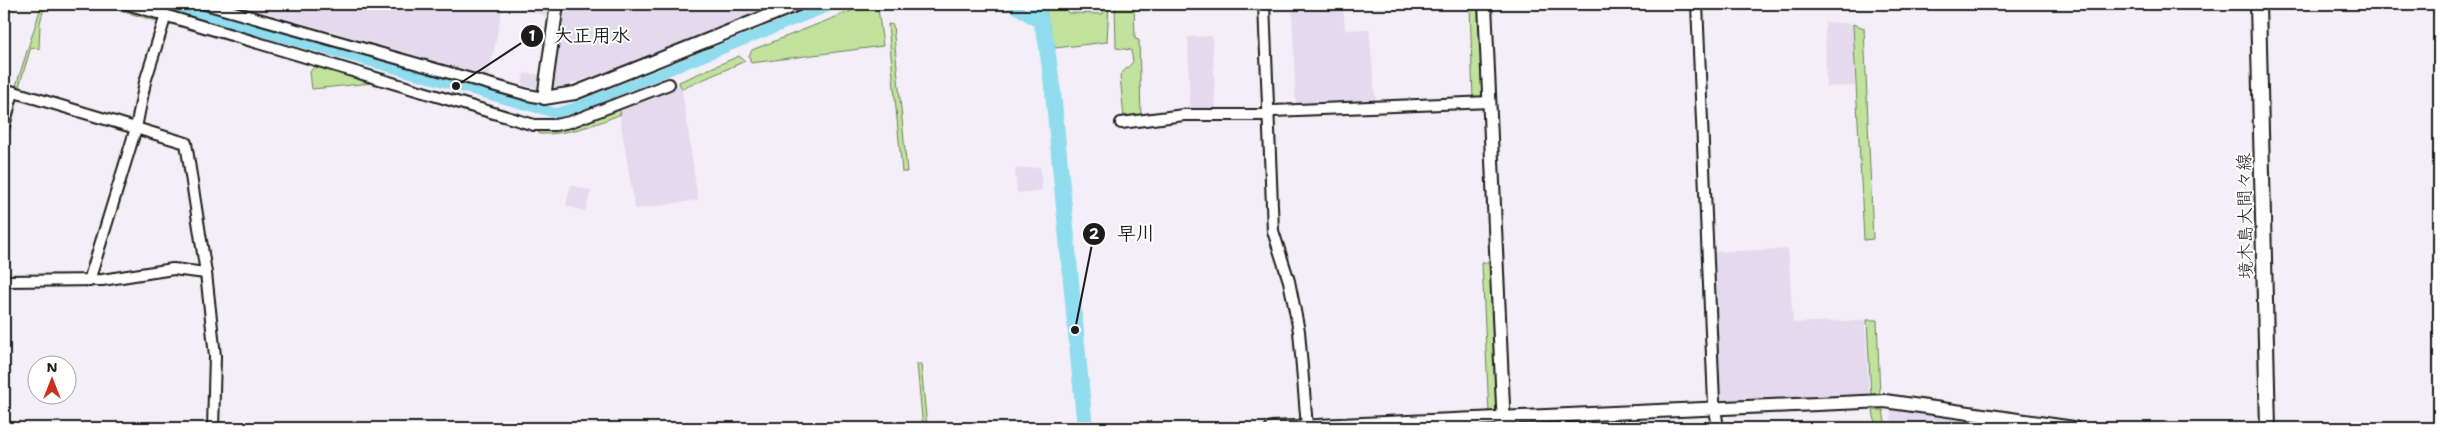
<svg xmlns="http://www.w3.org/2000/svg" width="2443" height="432" font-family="'Shantell Sans','Klee One',sans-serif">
	<rect width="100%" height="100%" fill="#f3eef7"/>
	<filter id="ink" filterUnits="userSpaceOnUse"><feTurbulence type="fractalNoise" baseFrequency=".02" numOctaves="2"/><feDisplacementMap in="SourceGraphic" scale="10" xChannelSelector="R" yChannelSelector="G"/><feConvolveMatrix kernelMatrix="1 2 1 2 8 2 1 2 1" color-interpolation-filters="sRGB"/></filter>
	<g filter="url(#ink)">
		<g fill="#e5d9ed">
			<path d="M236,4H503L489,76Z"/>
			<path d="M507,4H551L549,17Z"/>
			<path d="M563,4H780L629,64L555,89L550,83Z"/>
			<path d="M1292,4H1343L1345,30L1369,29L1376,105L1296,108Z"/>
			<path d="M1825,22L1853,24L1855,86L1826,87Z"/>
			<path d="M1212,36L1216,113H1190L1188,37Z"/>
			<path d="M524,73L539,75L537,88L522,85Z"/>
			<path d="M679,82L682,89L698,200L635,209L618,107Z"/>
			<path d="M1040,167L1042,190L1017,193L1015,169Z"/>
			<path d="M571,185L591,191L585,211L566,206Z"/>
			<path d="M1788,249L1793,323L1865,320L1869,397L1719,404L1713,252Z"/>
			<path d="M1889,405L2049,428H1893Z"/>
		</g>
		<g fill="#c0e29c" stroke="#6e7f5c">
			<path d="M42,4H45L40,23L39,49L31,47L18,90L15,89Z"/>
			<path d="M97,4H113L159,17L160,22Z"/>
			<path d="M869,4H877L878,8L883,46L751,63L749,56L752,50Z"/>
			<path d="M1044,4H1066L1068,13L1103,14L1104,4H1109L1107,42L1055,48Z"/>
			<path d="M1115,4H1134L1135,39L1139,40L1141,117L1124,118L1120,75L1133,62L1131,50L1116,48Z"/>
			<path d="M1470,4H1479L1483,100L1473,101Z"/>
			<path d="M888,24L893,25L907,172H902Z"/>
			<path d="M1853,24L1864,28L1873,239L1864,240Z"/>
			<path d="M739,56L745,61L682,89L679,82Z"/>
			<path d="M316,64L372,83L312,89L310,72Z"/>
			<path d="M618,107L621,114C595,125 567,135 539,134L538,131Z"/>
			<path d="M1482,263H1492L1497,413L1489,414Z"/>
			<path d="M1867,320H1877L1880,397H1871Z"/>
			<path d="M917,364H921L927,428H923Z"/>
			<path d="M1873,410H1883L1886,428H1876Z"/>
		</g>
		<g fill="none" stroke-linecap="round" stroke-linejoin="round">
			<g stroke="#8fdcee" stroke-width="10">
				<path d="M162,4L555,113L574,108L835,4"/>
				<path d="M1009,4L1041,25"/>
			</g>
			<path stroke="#8fdcee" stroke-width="16" d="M1036,4L1046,40L1053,92L1085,428"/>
			<g stroke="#1c1c1c" stroke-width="14">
				<g id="minor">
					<path d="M127,4L534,125H555L570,122L669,84"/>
					<path d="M205,4L528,95L544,98"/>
					<path d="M1264,4L1273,231L1289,281L1299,331L1307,427"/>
					<path d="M1697,4L1714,402L1718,428"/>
					<path d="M4,89L186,143L206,273L215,356L213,428"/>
					<path d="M1121,123L1184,115H1266L1273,111L1490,102"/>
					<path d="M4,126L13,92"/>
					<path d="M4,281L102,280L173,269L206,273"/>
					<path d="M89,281L136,128L145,82L166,15"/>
				</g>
			</g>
			<g stroke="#1c1c1c" stroke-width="16">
				<g id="tertiary">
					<path d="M557,4L544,98L575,93L798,4"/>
					<path d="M1485,4L1504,428"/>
					<path d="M1272,428L1885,401L2074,428"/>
				</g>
			</g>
			<g stroke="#1c1c1c" stroke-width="18">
				<path id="secondary" d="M2258,4L2268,428"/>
			</g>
			<use href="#minor" stroke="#fff" stroke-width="10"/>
			<use href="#tertiary" stroke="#fff" stroke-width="12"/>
			<use href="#secondary" stroke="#fff" stroke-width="14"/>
		</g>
	</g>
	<g text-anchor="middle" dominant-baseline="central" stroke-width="4" stroke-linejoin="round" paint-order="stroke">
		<g font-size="18" fill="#1c1c1c" stroke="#fff">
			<text transform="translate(2245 216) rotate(-91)">境木島大間々線</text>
		</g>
	</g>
	<path fill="none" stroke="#1c1c1c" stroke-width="2" d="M456 86L532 36M1075 330L1094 234"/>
	<g fill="#1c1c1c" stroke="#fff" stroke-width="2">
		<circle cx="456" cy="86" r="5"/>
		<circle cx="1075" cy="330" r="5"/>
		<circle cx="532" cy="36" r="12"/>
		<circle cx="1094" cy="234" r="12"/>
	</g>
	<g font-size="15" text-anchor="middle" font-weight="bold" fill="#fff">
		<text x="532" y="41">1</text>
		<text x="1094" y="239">2</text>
	</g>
	<g font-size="19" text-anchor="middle" font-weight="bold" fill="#1c1c1c" stroke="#fff" stroke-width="4" stroke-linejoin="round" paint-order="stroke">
		<text x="592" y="42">大正用水</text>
		<text x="1136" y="240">早川</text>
	</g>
	<rect width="2443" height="432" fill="none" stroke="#fff" stroke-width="20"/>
	<rect x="10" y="10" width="2423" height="412" fill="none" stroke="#1c1c1c" stroke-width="2" filter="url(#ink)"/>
	<g transform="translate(52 380)"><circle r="24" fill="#ffffff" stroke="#a4a4a4"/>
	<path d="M0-4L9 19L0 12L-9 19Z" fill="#c8321e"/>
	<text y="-8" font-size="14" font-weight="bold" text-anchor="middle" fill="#1c1c1c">N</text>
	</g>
</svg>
